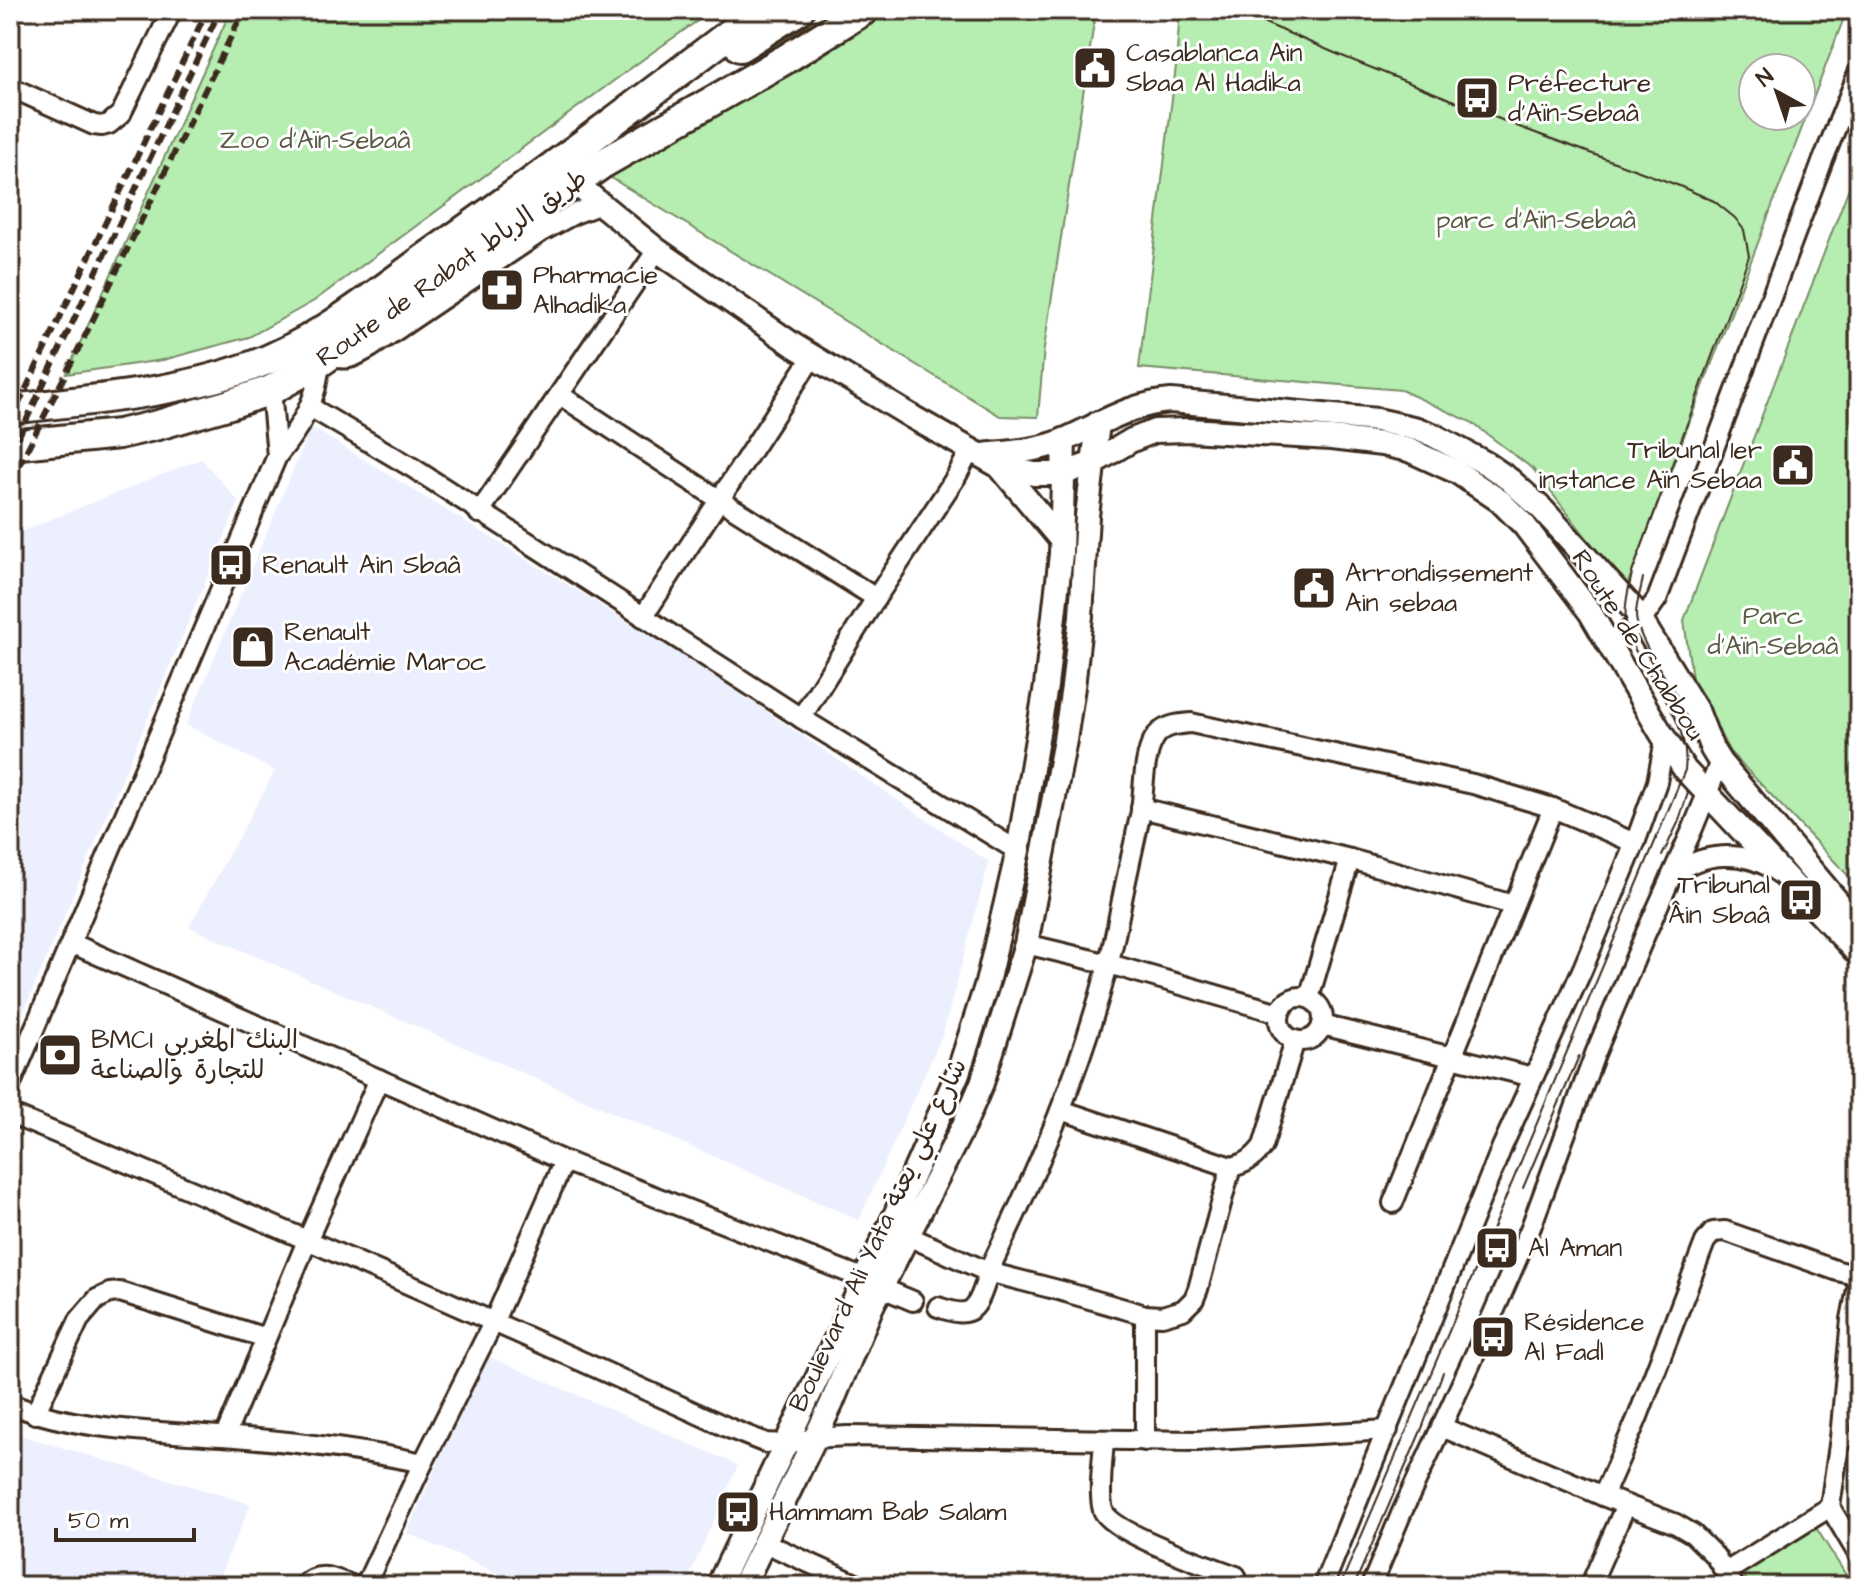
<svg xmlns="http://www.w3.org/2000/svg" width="1869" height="1596" font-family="'Architects Daughter','Playpen Sans Arabic',sans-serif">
	<rect width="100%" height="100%" fill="#fff"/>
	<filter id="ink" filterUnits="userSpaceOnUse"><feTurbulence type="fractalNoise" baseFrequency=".0125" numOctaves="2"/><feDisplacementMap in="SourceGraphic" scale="16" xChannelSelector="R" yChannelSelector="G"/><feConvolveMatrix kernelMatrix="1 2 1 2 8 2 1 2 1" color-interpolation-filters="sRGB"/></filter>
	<g filter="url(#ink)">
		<g fill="#eceffe">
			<path d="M311,427L695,663L989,862L943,1033L859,1220L189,927L275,771L186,725Z"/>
			<path d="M201,459L239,502L10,1044V536Z"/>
			<path d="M485,1355L738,1465L685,1586H527L407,1533Z"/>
			<path d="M10,1432L251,1504L215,1586H10Z"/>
		</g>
		<g fill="#b6edb0" stroke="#788c67" stroke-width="2" fill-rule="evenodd">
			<path d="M231,10H713L653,52L314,301L249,337L163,360L66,374Z"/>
			<path d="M834,10H1096L1044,348L1038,417L1000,416L603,173L782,39Z"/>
			<path d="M1180,10H1847L1626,588L1533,469L1471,422L1401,390L1139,368L1176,66ZM1753,68H1801V116H1753Z"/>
			<path d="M1853,177L1859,178V887L1730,752L1693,686L1684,620Z"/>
			<path d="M1813,1523L1853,1586H1751L1740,1571Z"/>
		</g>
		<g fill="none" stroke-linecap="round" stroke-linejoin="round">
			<g stroke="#3b2a1e" stroke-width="20">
				<path id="pedestrian" d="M1840,1438L1859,1440"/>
			</g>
			<g stroke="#3b2a1e" stroke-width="24">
				<g id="minor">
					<path d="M10,87L94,125L102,126L109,124L121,114L172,10"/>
					<path d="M330,356C348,362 354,357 370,348L541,232L574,214L601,204"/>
					<path d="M271,390L277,456"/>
					<path d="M560,395L720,500L876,598"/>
					<path d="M310,407L413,468L801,718L1018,851"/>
					<path d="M479,513L657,250"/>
					<path d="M643,617L813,356"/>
					<path d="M1609,645L1642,620L1657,599L1823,160L1859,71"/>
					<path d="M801,718L876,598L956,477L971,449"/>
					<path d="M1141,808L1350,859L1513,905"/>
					<path d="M1671,877C1700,851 1744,849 1777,872"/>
					<path d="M71,943L564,1161L865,1279"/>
					<path d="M1026,944L1109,964L1279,1013"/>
					<circle cx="1301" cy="1019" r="22"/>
					<path d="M1309,998L1350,859"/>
					<path d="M1322,1025L1533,1077"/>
					<path d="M10,1086L277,456C299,429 319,399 319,363"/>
					<path d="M1061,1110L1231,1167"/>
					<path d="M10,1114C252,1214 492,1320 731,1429L766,1443L786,1444L814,1438L847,1436L1197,1441L1388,1430"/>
					<path d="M1393,1203L1553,808"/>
					<path d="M908,1236L988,1272L1062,1291L1145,1315L1162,1316L1183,1310L1194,1299L1198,1289L1231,1167C1246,1164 1254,1158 1263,1146L1295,1040"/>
					<path d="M1859,1279L1851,1319L1840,1438L1830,1507L1859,1556"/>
					<path d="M882,1288L913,1301"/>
					<path d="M938,1307C948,1310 964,1317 973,1308C982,1300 987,1275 992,1264C1039,1167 1081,1069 1108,965C1114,943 1118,921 1122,900C1128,870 1135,840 1141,811C1144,790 1143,757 1154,739C1161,726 1177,724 1191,723L1473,784L1553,808L1635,843"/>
					<path d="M1145,1315V1441"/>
					<path d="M10,1404C78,1431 150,1431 222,1436C289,1441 357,1449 423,1463"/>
					<path d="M35,1414L79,1320L97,1299L110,1293L120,1292L266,1338"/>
					<path d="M1442,1427L1603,1496L1676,1524L1693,1534L1715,1556L1734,1586"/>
					<path d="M225,1436L307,1241L379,1079"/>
					<path d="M1104,1441C1103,1458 1098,1494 1103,1510C1111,1533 1210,1566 1236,1576"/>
					<path d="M1603,1496L1637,1419L1705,1242L1713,1232L1725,1231L1838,1271L1859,1276"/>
					<path d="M763,1542L860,1586"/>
					<path d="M1726,1572L1830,1507"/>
					<path d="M303,1586C320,1569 334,1579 354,1586"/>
					<path d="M365,1586L423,1463L494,1321L564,1161"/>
					<path d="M1323,1586L1502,1147L1583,968L1635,843L1657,782L1665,740"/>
					<path d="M1371,1586L1402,1512L1482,1339L1531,1227L1595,1054L1645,935L1693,828L1720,762"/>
					<path d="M1590,1586L1626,1505"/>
				</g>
			</g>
			<g stroke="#3b2a1e" stroke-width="28">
				<g id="tertiary">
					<path d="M575,183L657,250L795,346L914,418L999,466L1034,474H1062L1093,463L1132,440L1155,431L1188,430L1331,438L1382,444L1409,450L1457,472L1500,501L1524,525L1590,612L1661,733L1685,770L1859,955"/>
					<path d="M983,455C1010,452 1040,451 1064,440C1101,424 1129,404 1171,401L1377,420L1417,429L1433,435L1487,464L1510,480L1542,509L1636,612L1698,713L1712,749L1720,762L1859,927"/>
					<path d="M999,466L1061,540"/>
					<path d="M718,1586L896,1213L958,1073L987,983L1018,851L1046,686L1061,554L1064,440"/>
					<path d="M743,1586L831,1405L872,1306L964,1125L982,1083L1026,944L1065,740L1073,687L1081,616L1087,516L1098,423"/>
				</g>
			</g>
			<g stroke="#3b2a1e" stroke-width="34">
				<g id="primary">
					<path d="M740,47L799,10"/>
					<path d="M10,409C89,400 173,394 249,367C317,343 376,293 434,252C545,174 653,92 761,10"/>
					<path d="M10,445L119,434L158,425L227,405L271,390L319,363L343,346L602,164L784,60L864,10"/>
				</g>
			</g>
			<use href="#pedestrian" stroke="#fff" stroke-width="14"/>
			<use href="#minor" stroke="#fff" stroke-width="18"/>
			<use href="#tertiary" stroke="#fff" stroke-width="22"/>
			<use href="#primary" stroke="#fff" stroke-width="28"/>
			<g stroke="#3b2a1e" stroke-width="2">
				<path d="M1245,10L1265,23L1337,54L1522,128L1677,185L1714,201L1735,218L1744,230L1749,256L1632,573C1628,592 1623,609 1627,629C1629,641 1636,652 1642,662C1663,696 1690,730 1685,770L1485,1247L1340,1586"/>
				<path d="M1643,578C1641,590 1636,603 1636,615C1636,637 1666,678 1678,698"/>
				<path d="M1662,856L1678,823L1688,793"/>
				<path d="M1523,1188L1579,1056"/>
				<path d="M1354,1586L1423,1426L1443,1372"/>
			</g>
			<g stroke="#3b2a1e" stroke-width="6" stroke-dasharray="12 6" stroke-linecap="butt">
				<path d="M10,422L202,21"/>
				<path d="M10,455L220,10"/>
				<path d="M10,483L86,334L244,10"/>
			</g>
		</g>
	</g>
	<defs>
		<g id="civic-square" transform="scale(2.3)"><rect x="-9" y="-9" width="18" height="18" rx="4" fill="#3b2a1e" stroke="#fff"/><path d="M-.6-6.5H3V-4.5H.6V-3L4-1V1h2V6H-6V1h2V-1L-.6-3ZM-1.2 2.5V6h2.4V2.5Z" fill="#fff"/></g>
		<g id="bus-square" transform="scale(2.3)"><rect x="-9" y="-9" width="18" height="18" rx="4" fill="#3b2a1e" stroke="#fff"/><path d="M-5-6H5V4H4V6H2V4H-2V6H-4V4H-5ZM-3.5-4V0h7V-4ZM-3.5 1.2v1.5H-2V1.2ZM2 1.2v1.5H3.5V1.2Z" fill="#fff"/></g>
		<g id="pharmacy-square" transform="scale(2.3)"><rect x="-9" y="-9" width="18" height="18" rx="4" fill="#3b2a1e" stroke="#fff"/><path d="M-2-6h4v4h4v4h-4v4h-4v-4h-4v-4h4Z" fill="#fff"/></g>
		<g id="shop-square" transform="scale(2.3)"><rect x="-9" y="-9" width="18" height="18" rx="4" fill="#3b2a1e" stroke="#fff"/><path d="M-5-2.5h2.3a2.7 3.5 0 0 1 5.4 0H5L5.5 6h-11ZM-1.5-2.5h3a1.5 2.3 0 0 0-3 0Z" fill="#fff"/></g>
		<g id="bank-square" transform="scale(2.3)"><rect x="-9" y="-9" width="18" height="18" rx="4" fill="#3b2a1e" stroke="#fff"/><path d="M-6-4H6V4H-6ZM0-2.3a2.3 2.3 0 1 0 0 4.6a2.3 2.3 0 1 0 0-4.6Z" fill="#fff"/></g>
	</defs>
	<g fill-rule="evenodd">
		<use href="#civic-square" x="1095" y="68"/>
		<use href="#bus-square" x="1477" y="98"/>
		<use href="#pharmacy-square" x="502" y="290"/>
		<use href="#civic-square" x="1793" y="465"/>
		<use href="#bus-square" x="231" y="565"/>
		<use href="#civic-square" x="1314" y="588"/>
		<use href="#shop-square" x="253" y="647"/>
		<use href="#bus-square" x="1801" y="900"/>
		<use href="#bank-square" x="60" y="1055"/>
		<use href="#bus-square" x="1497" y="1248"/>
		<use href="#bus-square" x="1493" y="1337"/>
		<use href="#bus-square" x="738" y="1512"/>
	</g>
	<g text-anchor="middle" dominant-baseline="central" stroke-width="6" stroke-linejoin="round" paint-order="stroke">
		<g font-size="26" fill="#3b2a1e" stroke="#fff" text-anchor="start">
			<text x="1126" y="53">Casablanca Ain<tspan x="1126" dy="30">Sbaa Al Hadika</tspan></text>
			<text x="1508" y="83">Préfecture<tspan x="1508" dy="30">d'Aïn-Sebaâ</tspan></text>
			<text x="533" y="275">Pharmacie<tspan x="533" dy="30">Alhadika</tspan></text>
			<text x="1762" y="450" text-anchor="end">Tribunal 1er<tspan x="1762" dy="30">instance Aïn Sebaa</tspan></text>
			<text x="262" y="565">Renault Ain Sbaâ</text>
			<text x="1345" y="573">Arrondissement<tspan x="1345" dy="30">Ain sebaa</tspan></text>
			<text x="284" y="632">Renault<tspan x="284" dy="30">Académie Maroc</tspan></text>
			<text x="1770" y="885" text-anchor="end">Tribunal<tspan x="1770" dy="30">Âin Sbaâ</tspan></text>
			<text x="91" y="1040">BMCI البنك المغربي<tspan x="91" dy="30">للتجارة والصناعة</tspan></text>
			<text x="1528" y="1248">Al Aman</text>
			<text x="1524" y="1322">Résidence<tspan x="1524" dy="30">Al Fadl</tspan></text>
			<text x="769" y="1512">Hammam Bab Salam</text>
		</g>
		<g font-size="26" fill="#5a5b42" stroke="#fff">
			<text x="315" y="140">Zoo d'Aïn-Sebaâ</text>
			<text x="1536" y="220">parc d'Aïn-Sebaâ</text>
			<text x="1773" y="616">Parc<tspan x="1773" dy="30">d'Aïn-Sebaâ</tspan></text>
		</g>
		<g font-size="26" fill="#3b2a1e" stroke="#fff">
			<text transform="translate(452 268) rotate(-35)">Route de Rabat طريق الرباط</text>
			<text transform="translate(1638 645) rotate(57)">Route de Chabbou</text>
			<text transform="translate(878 1235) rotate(-65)">Boulevard Ali Yata شارع علي يعتة</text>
		</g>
	</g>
	<rect width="1869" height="1596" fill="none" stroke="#fff" stroke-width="40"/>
	<rect x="20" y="20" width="1829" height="1556" fill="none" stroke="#3b2a1e" stroke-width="3" filter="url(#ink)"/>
	<g transform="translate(1777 92) rotate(320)"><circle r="38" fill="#ffffff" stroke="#b1aaa5" stroke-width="2"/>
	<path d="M0-6L14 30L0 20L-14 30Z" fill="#3b2a1e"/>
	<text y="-12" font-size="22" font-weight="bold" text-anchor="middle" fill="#3b2a1e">N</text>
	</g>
	<path d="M56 1528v12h138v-12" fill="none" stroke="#3b2a1e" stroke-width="4"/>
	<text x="68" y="1528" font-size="24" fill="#3b2a1e" stroke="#ffffff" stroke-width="6" paint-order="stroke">50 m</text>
</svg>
